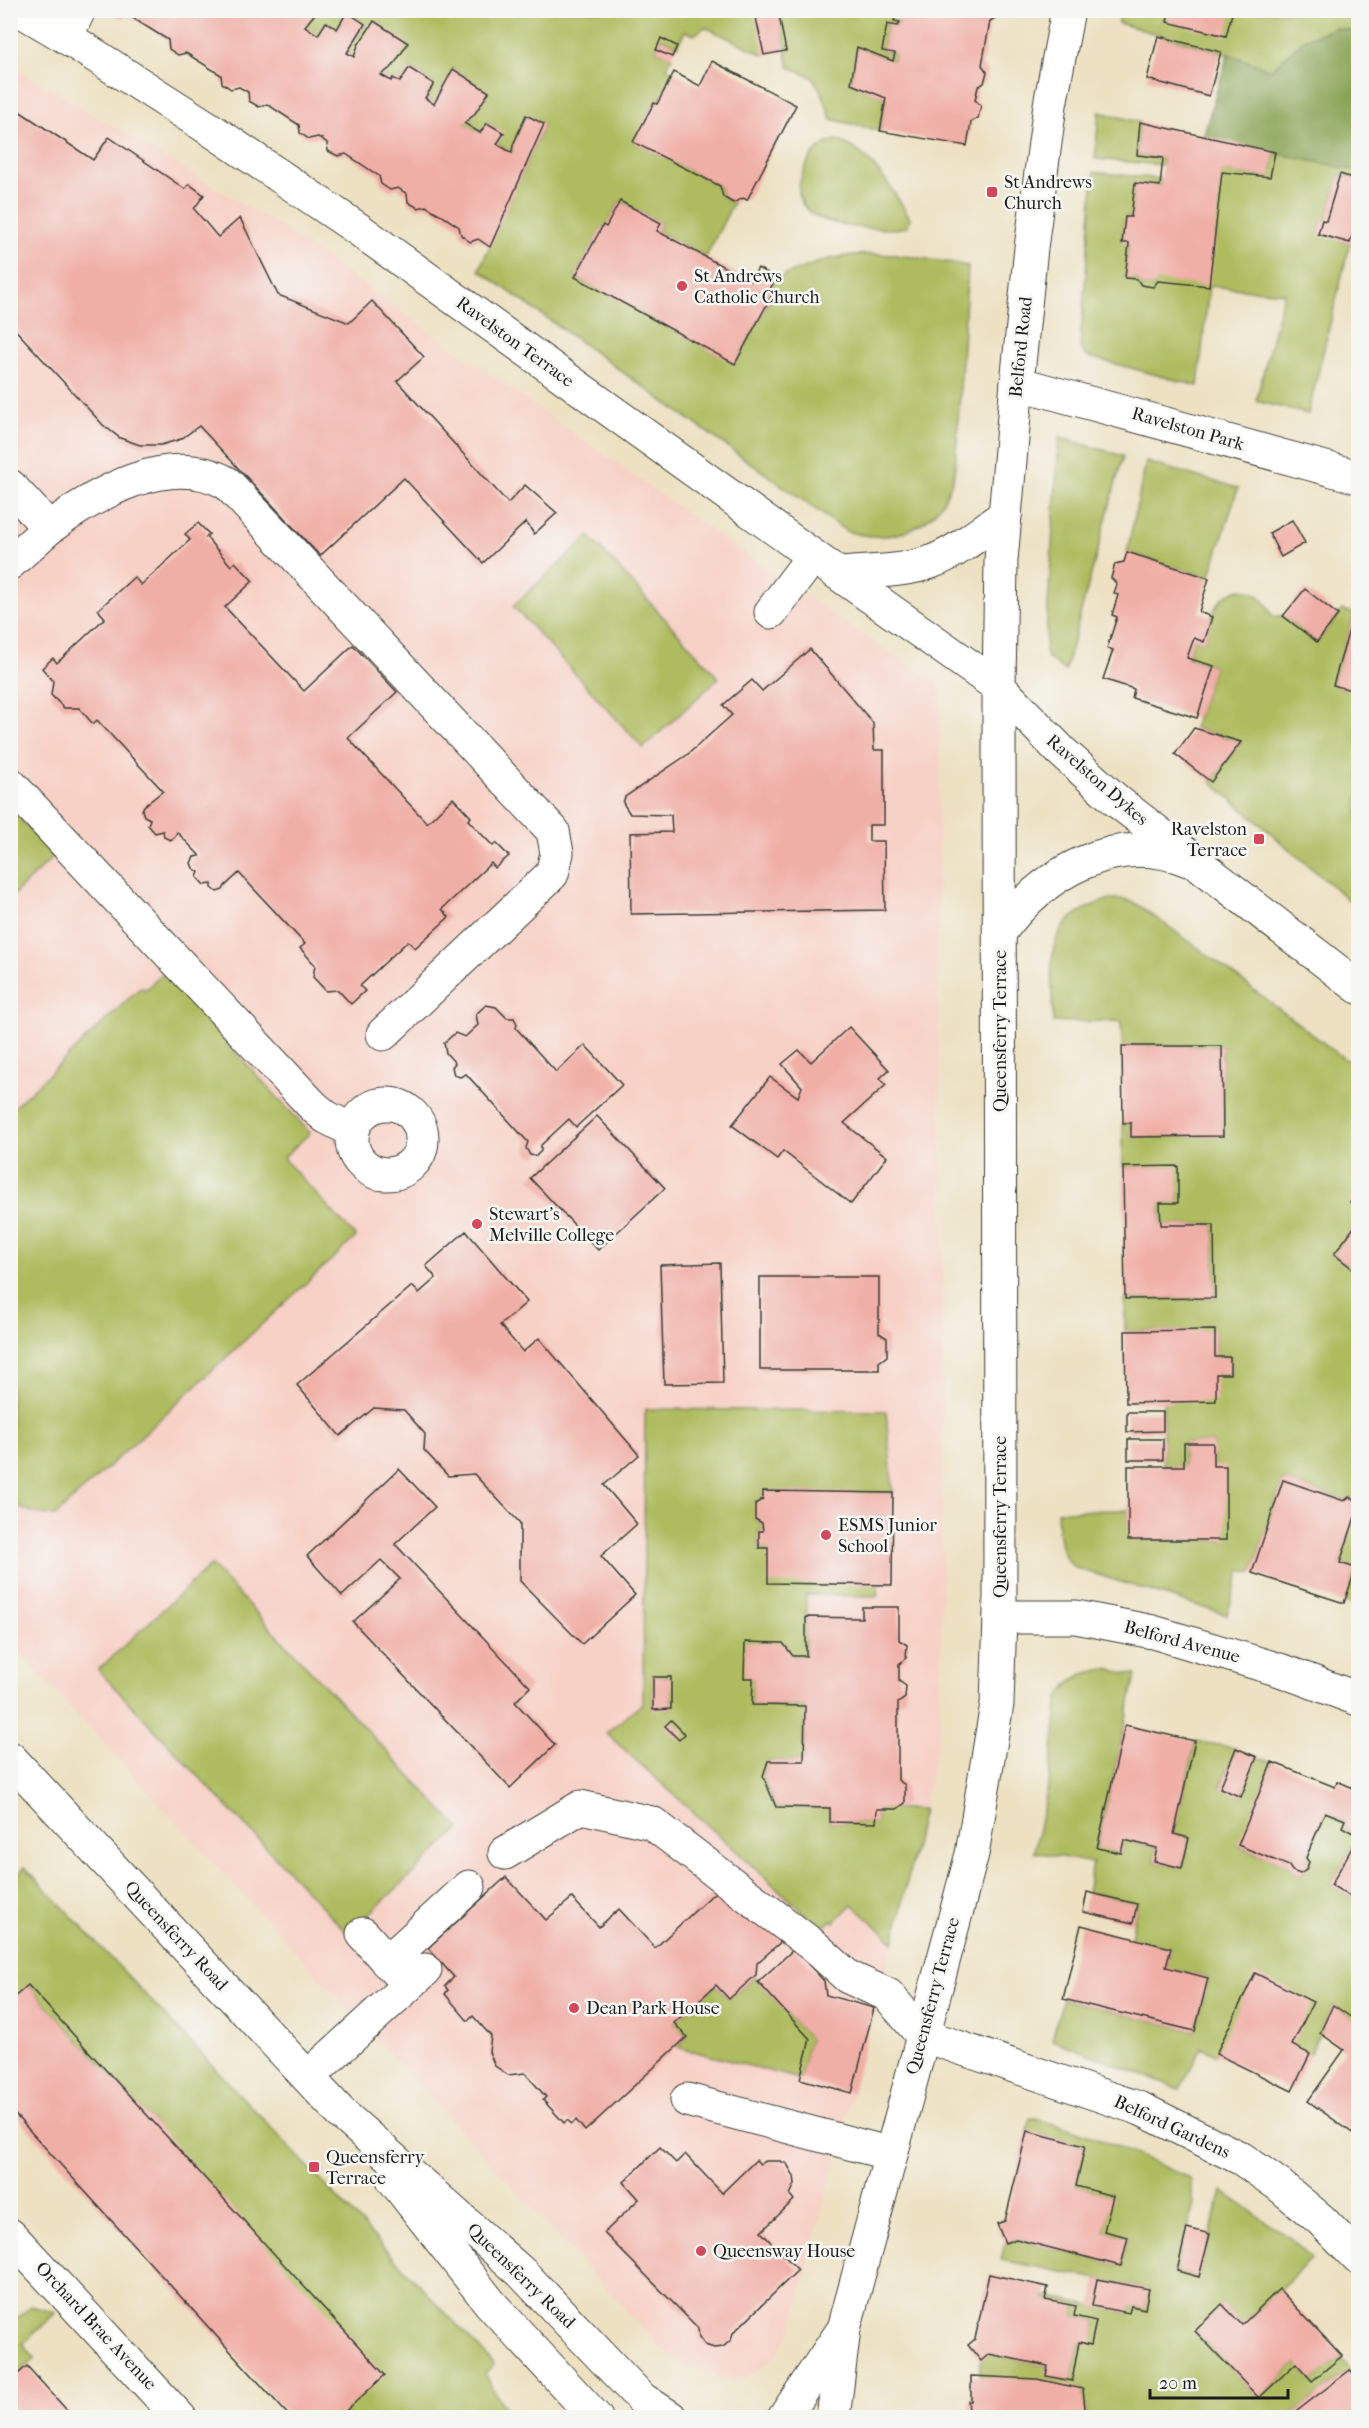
<svg xmlns="http://www.w3.org/2000/svg" width="1369" height="2428" font-family="'IM FELL French Canon',serif">
	<rect width="100%" height="100%" fill="#f6f6f2"/>
	<filter id="ink" filterUnits="userSpaceOnUse"><feTurbulence type="fractalNoise" baseFrequency=".0167" numOctaves="2"/><feDisplacementMap in="SourceGraphic" scale="12" xChannelSelector="R" yChannelSelector="G"/><feConvolveMatrix kernelMatrix="1 2 1 2 8 2 1 2 1" color-interpolation-filters="sRGB"/></filter>
	<filter id="wash" filterUnits="userSpaceOnUse"><feTurbulence type="fractalNoise" baseFrequency=".008" numOctaves="4" result="noise"/><feDisplacementMap in="SourceGraphic" scale="24" xChannelSelector="R" yChannelSelector="G"/><feGaussianBlur stdDeviation="1.35" result="paint"/><feColorMatrix in="noise" values="0 0 0 0 0 0 0 0 0 0 0 0 0 0 0 0 0 1.4 0 .05"/><feComposite in="paint" operator="in"/></filter>
	<g filter="url(#wash)">
		<rect width="100%" height="100%" fill="#ede1c2"/>
		<path fill="#f7d1c6" d="M11,65L287,231L790,586L938,685L941,694L937,962L943,1237L942,1598L939,1737L894,1942L874,2008L793,2324L785,2342L774,2358L759,2370L743,2379H720L700,2371L680,2362L659,2346L11,1643Z"/>
		<g fill="#aebc5f" stroke="#656c3e" stroke-width="1.5" fill-rule="evenodd">
			<path d="M318,10L770,11L764,55L705,27L694,35L685,31L677,46L661,38L656,50L672,57L667,68L674,72L657,104L654,103L634,142L720,186L723,197L733,203L706,257L657,231L661,223L620,201L606,227L603,226L575,277L735,363L773,294L769,291L776,278C794,272 811,264 829,259C875,248 923,258 968,266L955,470C943,525 898,547 846,531L479,270L544,124L526,115L513,145L512,153L497,144L503,133L487,123L480,133L464,123L474,115L488,92L453,69L434,104L425,98L434,84L410,68L400,82L393,78L391,81L381,75L407,43L374,22L354,57L347,53L365,24L348,13L337,29L326,23L318,35L305,26Z"/>
			<path d="M778,11H896L894,20L900,22L898,26L887,24L882,51L895,53L893,61L857,47L851,83L886,98L880,131L831,119L822,92L812,77L789,67Z"/>
			<path d="M1121,11H1358V32L1335,28L1306,39L1271,70L1228,54L1118,23Z"/>
			<path d="M1099,112L1140,122L1137,155L1163,158L1162,165L1095,159Z"/>
			<path d="M836,140C870,150 892,189 910,218L908,226C898,231 882,228 871,228C833,226 780,217 806,166C812,153 821,144 836,140Z"/>
			<path d="M1275,152L1358,171V180L1340,174L1326,221L1322,220L1318,233L1350,243L1308,414L1256,401L1284,293L1209,286L1198,386L1086,356L1080,347L1094,172L1161,179L1160,186L1135,184L1131,217H1125L1122,242L1129,243L1125,278L1137,279L1141,285L1153,287L1222,172L1270,177Z"/>
			<path d="M1059,437L1123,456L1065,671L1048,658L1045,652Z"/>
			<path d="M1146,462L1238,488L1209,578L1127,552Z"/>
			<path d="M589,536L719,678L643,748L513,606Z"/>
			<path d="M1241,589C1258,592 1266,599 1272,616H1283L1317,642L1342,610L1354,613L1333,685L1358,692V908L1211,782L1241,742L1194,728L1214,666L1187,658L1194,638L1204,642C1212,618 1213,595 1241,589Z"/>
			<path d="M11,809L54,856L11,897Z"/>
			<path d="M1111,899H1125L1138,905L1201,950L1358,1069V1192L1351,1202L1358,1209V1222L1334,1254L1358,1273V1502L1350,1497L1344,1501L1283,1480L1252,1573L1241,1570L1227,1615L1076,1568C1058,1557 1058,1530 1057,1511L1128,1510L1129,1540H1226L1213,1466V1443H1184V1466H1163V1402L1216,1374H1230V1357H1215V1331H1125V1299L1215,1298L1214,1225H1161L1160,1203L1178,1202L1177,1167H1123V1123H1131V1137L1223,1136L1222,1046H1122L1121,1021L1053,1022C1052,960 1039,919 1111,899Z"/>
			<path d="M163,973L310,1133L283,1158L356,1237L55,1516C38,1514 24,1512 11,1501V1110L141,987L145,990Z"/>
			<path d="M645,1409L886,1411L893,1493L763,1492V1499L755,1519L762,1523L763,1531H759V1548H768L878,1585V1596L806,1595V1656H793L753,1678L752,1705L805,1706L804,1761H768L763,1776L776,1807L830,1808V1822L876,1823L877,1809H923L894,1942L852,1904L834,1922L831,1920L822,1929L606,1733L643,1703ZM653,1677H670L671,1709H653Z"/>
			<path d="M1358,1514V1602L1357,1606L1344,1601L1356,1568L1340,1563L1355,1517Z"/>
			<path d="M211,1565L460,1829L348,1934L98,1670Z"/>
			<path d="M1106,1669L1136,1675L1097,1847L1121,1853L1124,1840L1157,1848L1154,1861L1182,1868L1189,1838L1174,1834L1195,1741L1236,1748L1220,1787L1241,1797L1257,1757L1272,1762L1239,1846L1289,1866L1292,1871L1300,1874L1306,1870L1309,1863L1306,1858L1325,1812L1345,1820L1342,1827L1358,1836L1331,1885L1358,1901V2022L1333,2005L1310,2054H1216L1202,2047L1180,2089L1052,2040L1063,1999L1195,2031L1208,1978L1166,1967L1171,1948L1131,1938L1137,1904L1087,1892L1093,1863L1034,1852L1049,1782L1059,1698C1069,1677 1085,1672 1106,1669Z"/>
			<path d="M25,1867L494,2364L485,2373L496,2395L513,2417L476,2414L463,2418L338,2417L154,2123L28,1985L11,2001V1881Z"/>
			<path d="M754,1977L810,2039L800,2079L677,2047L687,2037L674,2023L716,1985L729,1999Z"/>
			<path d="M1030,2118C1086,2129 1138,2157 1190,2178L1194,2204L1177,2271L1199,2277L1222,2191L1290,2238L1312,2258L1242,2325L1222,2305L1195,2331L1259,2398L1296,2363L1312,2381L1340,2357L1350,2370L1288,2418L1086,2417L1083,2389L980,2377L981,2361L989,2354L1048,2366L1047,2376L1072,2381L1079,2342L1091,2344L1096,2321L1074,2316L1076,2306L1045,2300L1046,2296L1129,2313L1131,2306L1145,2309L1149,2289L1001,2260L1005,2243L1016,2239L1121,2266L1128,2237L1104,2231L1112,2196L1076,2186L1085,2146L1027,2131Z"/>
			<path d="M31,2306L56,2313L23,2344L35,2358L11,2381V2324Z"/>
		</g>
		<path fill="#8aa456" stroke="#536039" stroke-width="1.5" d="M1335,28L1358,32V171L1203,137L1228,54L1271,70L1305,39Z"/>
		<g id="blocks">
			<g fill="#f0afa6">
				<path d="M110,10H318L305,26L318,35L326,22L337,29L347,12L365,24L347,53L354,57L358,45L374,21L408,43L393,66L381,75L391,81L393,78L400,82L409,68L434,84L425,98L434,104L453,69L489,92L474,115L464,123L480,133L487,123L504,133L497,144L512,153L513,145L526,115L544,124L490,247L478,239L470,242L461,235L459,227L441,215L426,206L418,208L408,202L407,194L398,188L390,190L381,184L379,176L346,154L338,156L328,151L327,143L322,139L318,137L309,139L300,133L299,125L267,104L259,107L249,101L248,92L239,87L231,89L222,83L221,75L186,53L178,55L169,49L168,40L128,15L120,18Z"/>
				<path d="M770,10H778L786,51L764,55L755,13Z"/>
				<path d="M896,10H998L997,17L990,21L982,65L987,72L984,83L978,87L975,100L981,106L978,118L971,122L967,146L880,131L886,98L851,84L857,47L893,61L895,53L882,51L887,24L898,26L900,22L894,21Z"/>
				<path d="M1169,10H1233L1226,36L1167,22Z"/>
				<path d="M1158,36L1221,52L1209,96L1147,79Z"/>
				<path d="M661,38L677,46L672,57L656,50Z"/>
				<path d="M712,61L796,105L747,200L743,198L733,203L723,197L720,186L633,142L654,103L657,104L674,72L700,86Z"/>
				<path d="M10,105L93,160L109,137L185,189L189,184L204,195L194,209L218,237L240,218L278,295L349,323L372,301L424,357L397,381L508,503L525,485L557,513L534,534L526,522L483,563L404,478L320,556L199,426L181,439L161,445H140L120,438L103,425L10,324Z"/>
				<path d="M1140,122L1275,152L1270,177L1222,172L1209,286L1158,281L1153,287L1141,285L1137,279L1125,278L1129,243H1122L1125,217H1131L1135,183L1160,186L1163,158L1137,155Z"/>
				<path d="M1340,174L1358,180V215L1350,243L1318,234L1322,220L1326,221Z"/>
				<path d="M620,201L661,223L657,231L750,281L758,268L776,278L769,291L773,293L735,364L575,277L603,225L606,227Z"/>
				<path d="M1292,520L1305,543L1281,557L1269,533Z"/>
				<path d="M198,523L209,534L206,537L231,566L235,562L253,581L225,607L304,691L353,645L397,692L348,738L427,823L453,798L471,817L468,820L493,846L496,843L509,856L495,868L491,863L442,909L449,917L415,948L408,941L360,986L365,991L351,1004L338,990L326,991L313,977L315,965L300,948L305,944L239,873L225,886L223,890L217,892L212,888V884L204,885L197,877L199,872L193,868L191,863L194,857L200,856L177,832L174,838L170,840L164,837L163,831L155,833L148,825L150,819L144,816L142,810L144,806L163,791L97,720L93,724L79,708H64L51,695L53,681L42,668L53,658L57,663L105,618L98,610L134,577L141,585L190,540L185,534Z"/>
				<path d="M1127,552L1209,578L1199,612L1212,617L1204,642L1194,638L1187,658L1214,666L1197,718L1132,698L1134,689L1103,679L1113,650L1107,648L1117,617L1112,615L1118,595L1114,593L1117,584L1111,578L1115,564L1124,562Z"/>
				<path d="M1305,589L1338,615L1317,642L1283,616Z"/>
				<path d="M1354,613L1358,614V692L1333,685Z"/>
				<path d="M810,649L873,723L874,750H884V825H869V841H884L885,910L631,914L630,833L672,832L671,815L630,814L623,803L625,797L687,755L732,715L723,705L752,680L762,691Z"/>
				<path d="M1194,728L1241,742L1211,782L1175,754Z"/>
				<path d="M486,1005L496,1007L507,1018H514L517,1024L516,1028L556,1072L585,1045L622,1085L576,1127L569,1119L541,1145V1151L536,1156L530,1155L526,1148L528,1142L466,1074L460,1077L454,1075L452,1067L455,1063L446,1053L444,1043L455,1033L465,1037L478,1025L476,1014Z"/>
				<path d="M849,1027L889,1070L880,1078L886,1085L844,1123L887,1157L851,1204L783,1151L777,1159L732,1125L770,1077L798,1097L802,1087L782,1064L799,1050L811,1062Z"/>
				<path d="M1122,1046H1222L1223,1136L1131,1137V1123H1123Z"/>
				<path d="M597,1116L665,1188L598,1250L530,1178Z"/>
				<path d="M1178,1166V1203H1160L1161,1225H1214L1215,1298L1125,1299L1123,1167Z"/>
				<path d="M1358,1192V1209L1350,1202Z"/>
				<path d="M1358,1222V1273L1334,1254Z"/>
				<path d="M466,1231L527,1302L500,1325L523,1352L539,1338L639,1455L604,1485L637,1524L601,1556L635,1595L582,1644L520,1581V1523L474,1474L448,1476L424,1450L425,1434L404,1410L374,1408L340,1436L297,1385L412,1286L419,1293L436,1278L426,1266Z"/>
				<path d="M720,1263L723,1383L664,1384L660,1265Z"/>
				<path d="M760,1277H879V1333L887,1338V1356L879,1362V1370H760Z"/>
				<path d="M1215,1330V1357H1230V1374H1216V1401L1126,1403L1125,1331Z"/>
				<path d="M1127,1412H1163V1431L1127,1432Z"/>
				<rect x="1128" y="1439" width="35" height="21"/>
				<path d="M1184,1443H1213V1466H1226V1540H1128V1466H1184Z"/>
				<path d="M399,1469L435,1507L395,1544L530,1687L515,1702L555,1745L510,1788L353,1622L400,1579L381,1560L342,1596L307,1556Z"/>
				<path d="M1283,1480L1344,1501L1349,1497L1358,1502V1514L1355,1517L1340,1563L1356,1568L1344,1603L1252,1573Z"/>
				<path d="M763,1491L893,1493L892,1585L768,1583V1548H759V1531H763L762,1523L755,1519V1504L763,1499Z"/>
				<path d="M862,1607H899V1640L907,1645L906,1658L899,1664V1681L906,1686L905,1698L898,1703V1780L905,1785V1803L897,1809H877L876,1823L830,1822V1808L776,1807L763,1776L768,1761H804L805,1706L752,1705L753,1678H744L745,1642L783,1643L793,1656H806V1617L862,1618Z"/>
				<path d="M653,1677H671V1709L653,1710Z"/>
				<path d="M671,1720L685,1734L679,1740L665,1726Z"/>
				<path d="M1125,1725L1195,1741L1174,1834L1189,1838L1182,1868L1154,1861L1157,1848L1124,1840L1121,1853L1097,1848Z"/>
				<path d="M1236,1748L1257,1757L1241,1797L1220,1788Z"/>
				<path d="M1272,1762L1335,1787L1337,1781L1358,1790V1836L1342,1827L1345,1820L1325,1812L1306,1858L1309,1862L1306,1870L1300,1874L1292,1871L1289,1866L1238,1845Z"/>
				<path d="M1358,1837V1901L1331,1885Z"/>
				<path d="M506,1877L546,1920L572,1898L599,1927L619,1909L655,1948L727,1881L783,1940L757,1963L756,1975L729,1999L716,1985L674,2023L687,2037L585,2131L576,2120L572,2124L567,2120L564,2123L543,2100L546,2097L525,2073L508,2075L495,2066L489,2052L491,2036L473,2016L468,2021L445,1994L448,1990L445,1986L454,1977L428,1948Z"/>
				<path d="M1087,1892L1137,1904L1133,1923L1083,1912Z"/>
				<path d="M1081,1925L1171,1948L1166,1967L1208,1978L1195,2031L1063,1999Z"/>
				<path d="M794,1949L824,1981L826,1995L874,2008L852,2093L800,2079L810,2039L758,1982Z"/>
				<path d="M1255,1973L1313,2002L1292,2045L1310,2054L1292,2091L1216,2054Z"/>
				<path d="M28,1985L385,2375L338,2418H291L10,2109V2001Z"/>
				<path d="M1333,2005L1358,2022L1356,2032L1358,2033V2137L1308,2101L1344,2050L1320,2033Z"/>
				<path d="M1027,2131L1085,2146L1076,2186L1113,2196L1104,2231L1128,2237L1121,2266L1016,2239L1005,2243L997,2224L1005,2221Z"/>
				<path d="M660,2147L676,2163L685,2154L722,2193L756,2160L760,2164L766,2161H780L787,2164L794,2176L795,2184L790,2195L794,2200L761,2232L798,2270L733,2333L731,2340L723,2347L714,2348L705,2345L699,2337L698,2328L604,2233L639,2199L624,2182Z"/>
				<path d="M1187,2228L1210,2234L1199,2277L1177,2271Z"/>
				<path d="M989,2274L1048,2287L1045,2300L1076,2306L1074,2316L1096,2321L1091,2345L1079,2342L1072,2381L1046,2376L1048,2366L989,2354L981,2361L968,2345L975,2339Z"/>
				<path d="M1097,2279L1149,2289L1145,2309L1131,2306L1129,2313L1092,2306Z"/>
				<path d="M1279,2289L1342,2356L1312,2381L1296,2363L1259,2398L1195,2331L1222,2304L1242,2325Z"/>
				<path d="M27,2366L74,2418H10V2381Z"/>
				<path d="M1350,2370L1358,2381V2418H1288Z"/>
				<path d="M971,2376L1037,2379L1083,2389L1086,2418H970L968,2401H971Z"/>
			</g>
		</g>
	</g>
	<g filter="url(#ink)">
		<use href="#blocks" fill-opacity="0" stroke="#3b3a35" stroke-width="1.5"/>
		<g fill="none" stroke-linecap="round" stroke-linejoin="round">
			<g stroke="#3b3a35" stroke-width="35">
				<g id="minor">
					<path d="M20,10L66,37L213,131L358,229L813,556L999,687L1061,751L1117,801L1358,987"/>
					<path d="M66,37L79,10"/>
					<path d="M1017,383L1358,477"/>
					<path d="M10,486L49,528L10,563"/>
					<path d="M49,528C97,493 169,450 227,483L553,831L557,853L552,874L383,1034"/>
					<path d="M840,574C869,571 903,572 931,562C958,552 982,531 1005,515"/>
					<path d="M771,612L813,556"/>
					<path d="M10,784L314,1107L326,1117L353,1131"/>
					<path d="M1000,932C1042,874 1115,830 1188,860"/>
					<circle cx="387" cy="1139" r="35"/>
					<path d="M1000,1617H1076L1153,1632L1283,1671L1358,1699"/>
					<path d="M505,1853L581,1807L652,1823L815,1947L848,1977L888,1995L922,2035L1141,2109L1242,2159L1279,2185L1321,2220L1358,2258"/>
					<path d="M363,1934L403,1979"/>
					<path d="M387,1962L469,1887"/>
					<path d="M308,2077L425,1970"/>
					<path d="M687,2100L891,2154"/>
					<path d="M10,2235L180,2418"/>
					<path d="M784,2418L841,2333"/>
					<path d="M833,2418L844,2329L972,1854L997,1704L1000,1617L999,687L1001,560L1017,383L1031,248L1050,105L1068,10"/>
				</g>
			</g>
			<g stroke="#3b3a35" stroke-width="35">
				<g id="major">
					<path d="M10,1758L341,2113L522,2273L642,2399L671,2418"/>
					<path d="M393,2179L490,2303L596,2418"/>
				</g>
			</g>
			<use href="#minor" stroke="#fff" stroke-width="33"/>
			<use href="#major" stroke="#fff" stroke-width="33"/>
		</g>
	</g>
	<g fill="#d1495b" stroke="#f6f6f2" stroke-width="2">
		<rect x="986" y="186" width="12" height="12" rx="3"/>
		<circle cx="682" cy="286" r="6"/>
		<rect x="1253" y="833" width="12" height="12" rx="3"/>
		<circle cx="477" cy="1224" r="6"/>
		<circle cx="826" cy="1535" r="6"/>
		<circle cx="574" cy="2008" r="6"/>
		<rect x="308" y="2161" width="12" height="12" rx="3"/>
		<circle cx="701" cy="2251" r="6"/>
	</g>
	<g text-anchor="middle" dominant-baseline="central" stroke-width="5" stroke-linejoin="round" paint-order="stroke">
		<g font-size="18" fill="#1c1c1c" stroke="#f6f6f2" text-anchor="start">
			<text x="1004" y="182">St Andrews<tspan x="1004" dy="21">Church</tspan></text>
			<text x="694" y="276">St Andrews<tspan x="694" dy="21">Catholic Church</tspan></text>
			<text x="1247" y="829" text-anchor="end">Ravelston<tspan x="1247" dy="21">Terrace</tspan></text>
			<text x="489" y="1214">Stewart's<tspan x="489" dy="21">Melville College</tspan></text>
			<text x="838" y="1525">ESMS Junior<tspan x="838" dy="21">School</tspan></text>
			<text x="586" y="2008">Dean Park House</text>
			<text x="326" y="2157">Queensferry<tspan x="326" dy="21">Terrace</tspan></text>
			<text x="713" y="2251">Queensway House</text>
		</g>
		<g font-size="18" fill="#1c1c1c" stroke="#f6f6f2">
			<text transform="translate(515 342) rotate(36)">Ravelston Terrace</text>
			<text transform="translate(1021 347) rotate(-84)">Belford Road</text>
			<text transform="translate(1188 429) rotate(16)">Ravelston Park</text>
			<text transform="translate(1097 780) rotate(41)">Ravelston Dykes</text>
			<text transform="translate(1000 1031) rotate(-90)">Queensferry Terrace</text>
			<text transform="translate(1000 1517) rotate(-90)">Queensferry Terrace</text>
			<text transform="translate(1182 1642) rotate(15)">Belford Avenue</text>
			<text transform="translate(176 1936) rotate(47)">Queensferry Road</text>
			<text transform="translate(933 1996) rotate(-75)">Queensferry Terrace</text>
			<text transform="translate(1172 2127) rotate(25)">Belford Gardens</text>
			<text transform="translate(521 2276) rotate(44)">Queensferry Road</text>
			<text transform="translate(96 2326) rotate(47)">Orchard Brae Avenue</text>
		</g>
	</g>
	<rect width="1369" height="2428" fill="none" stroke="#f6f6f2" stroke-width="36"/>
	<path d="M1150 2389v9h138v-9" fill="none" stroke="#1c1c1c" stroke-width="3"/>
	<text x="1159" y="2389" font-size="18" fill="#1c1c1c" stroke="#f6f6f2" stroke-width="4.5" paint-order="stroke">20 m</text>
</svg>
